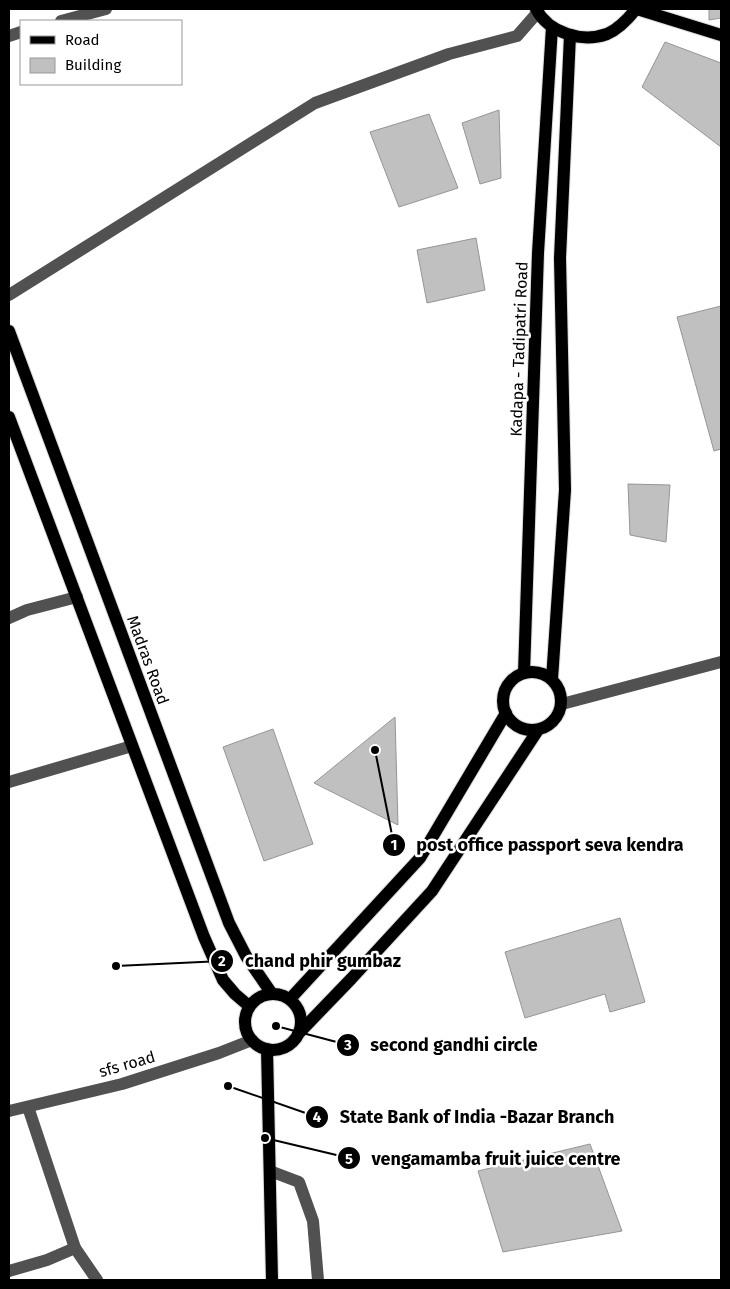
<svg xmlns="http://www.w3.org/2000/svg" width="730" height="1289" font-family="'Fira Sans',sans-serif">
	<rect width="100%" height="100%" fill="#fff"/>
	<g fill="#c0c0c0" stroke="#959595">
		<path d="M709,9H721V18L709,20Z"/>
		<path d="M665,42L721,63V147L642,87Z"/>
		<path d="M499,110L501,178L480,184L462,123Z"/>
		<path d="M429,114L458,188L399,207L370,132Z"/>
		<path d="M476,238L485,290L427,303L417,250Z"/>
		<path d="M721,306V449L714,451L677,317Z"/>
		<path d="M628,484L670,485L666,542L630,535Z"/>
		<path d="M395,717L398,825L314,783Z"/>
		<path d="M273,729L313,844L264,861L223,747Z"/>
		<path d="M620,918L645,1002L610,1012L605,994L525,1018L505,952Z"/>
		<path d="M590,1144L622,1231L503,1252L478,1171Z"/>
	</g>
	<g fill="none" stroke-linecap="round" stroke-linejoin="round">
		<g stroke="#dbdbdb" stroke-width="14">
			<g id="major">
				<path d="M536,9C549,33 582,43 607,34C619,29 628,19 636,9"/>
				<path d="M637,9L721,35"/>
				<path d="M9,331L229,923L246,956L272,994"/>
				<path d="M9,417L204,937L223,980L235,994L249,1006"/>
				<circle cx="532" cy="701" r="29"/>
				<path d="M524,673L538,253L552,27"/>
				<path d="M552,679L565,490L560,258L570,35"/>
				<circle cx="273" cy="1022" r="28"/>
				<path d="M290,999L420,858L506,713"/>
				<path d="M298,1034L351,979L432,891L538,730"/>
				<path d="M267,1049L272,1280"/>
			</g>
		</g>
		<g stroke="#515151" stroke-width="12">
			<path d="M61,21L106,9"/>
			<path d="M9,36L21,32"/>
			<path d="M9,295L315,103L449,54L517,36L538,12"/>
			<path d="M9,618L27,610L77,597"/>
			<path d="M562,704L721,662"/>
			<path d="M9,782L132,746"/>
			<path d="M28,1107L75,1248"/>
			<path d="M9,1111L122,1084L219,1053L252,1040"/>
			<path d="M270,1171L299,1182L313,1221L318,1280"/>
			<path d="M9,1271L47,1260L75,1248L97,1280"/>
		</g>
		<use href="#major" stroke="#000" stroke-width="12"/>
	</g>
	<g text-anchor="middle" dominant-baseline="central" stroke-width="5" stroke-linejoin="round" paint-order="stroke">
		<g font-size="16" fill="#000" stroke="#fff">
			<text transform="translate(519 349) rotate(-88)">Kadapa - Tadipatri Road</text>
			<text transform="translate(148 660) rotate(70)">Madras Road</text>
			<text transform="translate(127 1064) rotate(-16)">sfs road</text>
		</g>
	</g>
	<path fill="none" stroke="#000" stroke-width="2" d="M375 750L394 845M116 966L222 961M276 1026L348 1045M228 1086L317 1117M265 1138L349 1158"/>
	<g fill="#000" stroke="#fff" stroke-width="2">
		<circle cx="375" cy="750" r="5"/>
		<circle cx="116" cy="966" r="5"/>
		<circle cx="276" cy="1026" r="5"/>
		<circle cx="228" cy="1086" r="5"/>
		<circle cx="265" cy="1138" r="5"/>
		<circle cx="394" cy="845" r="12"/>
		<circle cx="222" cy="961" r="12"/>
		<circle cx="348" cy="1045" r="12"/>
		<circle cx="317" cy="1117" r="12"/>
		<circle cx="349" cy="1158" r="12"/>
	</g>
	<g font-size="15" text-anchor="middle" font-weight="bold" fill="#fff">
		<text x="394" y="850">1</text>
		<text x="222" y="966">2</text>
		<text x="348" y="1050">3</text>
		<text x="317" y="1122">4</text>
		<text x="349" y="1164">5</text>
	</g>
	<g font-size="18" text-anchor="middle" font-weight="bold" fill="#000" stroke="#fff" stroke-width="5" stroke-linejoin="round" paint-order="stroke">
		<text x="550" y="851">post office passport seva kendra</text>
		<text x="323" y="967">chand phir gumbaz</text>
		<text x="454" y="1051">second gandhi circle</text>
		<text x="477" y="1123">State Bank of India -Bazar Branch</text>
		<text x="496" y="1165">vengamamba fruit juice centre</text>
	</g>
	<rect width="730" height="1289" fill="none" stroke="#000000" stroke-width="20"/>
	<rect x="20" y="20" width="162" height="65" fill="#ffffff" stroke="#999999"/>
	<rect x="30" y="36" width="25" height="8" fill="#000000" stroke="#999999"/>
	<text x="65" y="45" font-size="15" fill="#000000">Road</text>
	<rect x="30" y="58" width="25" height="15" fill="#c0c0c0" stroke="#999999"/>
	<text x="65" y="70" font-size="15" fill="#000000">Building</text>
</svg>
